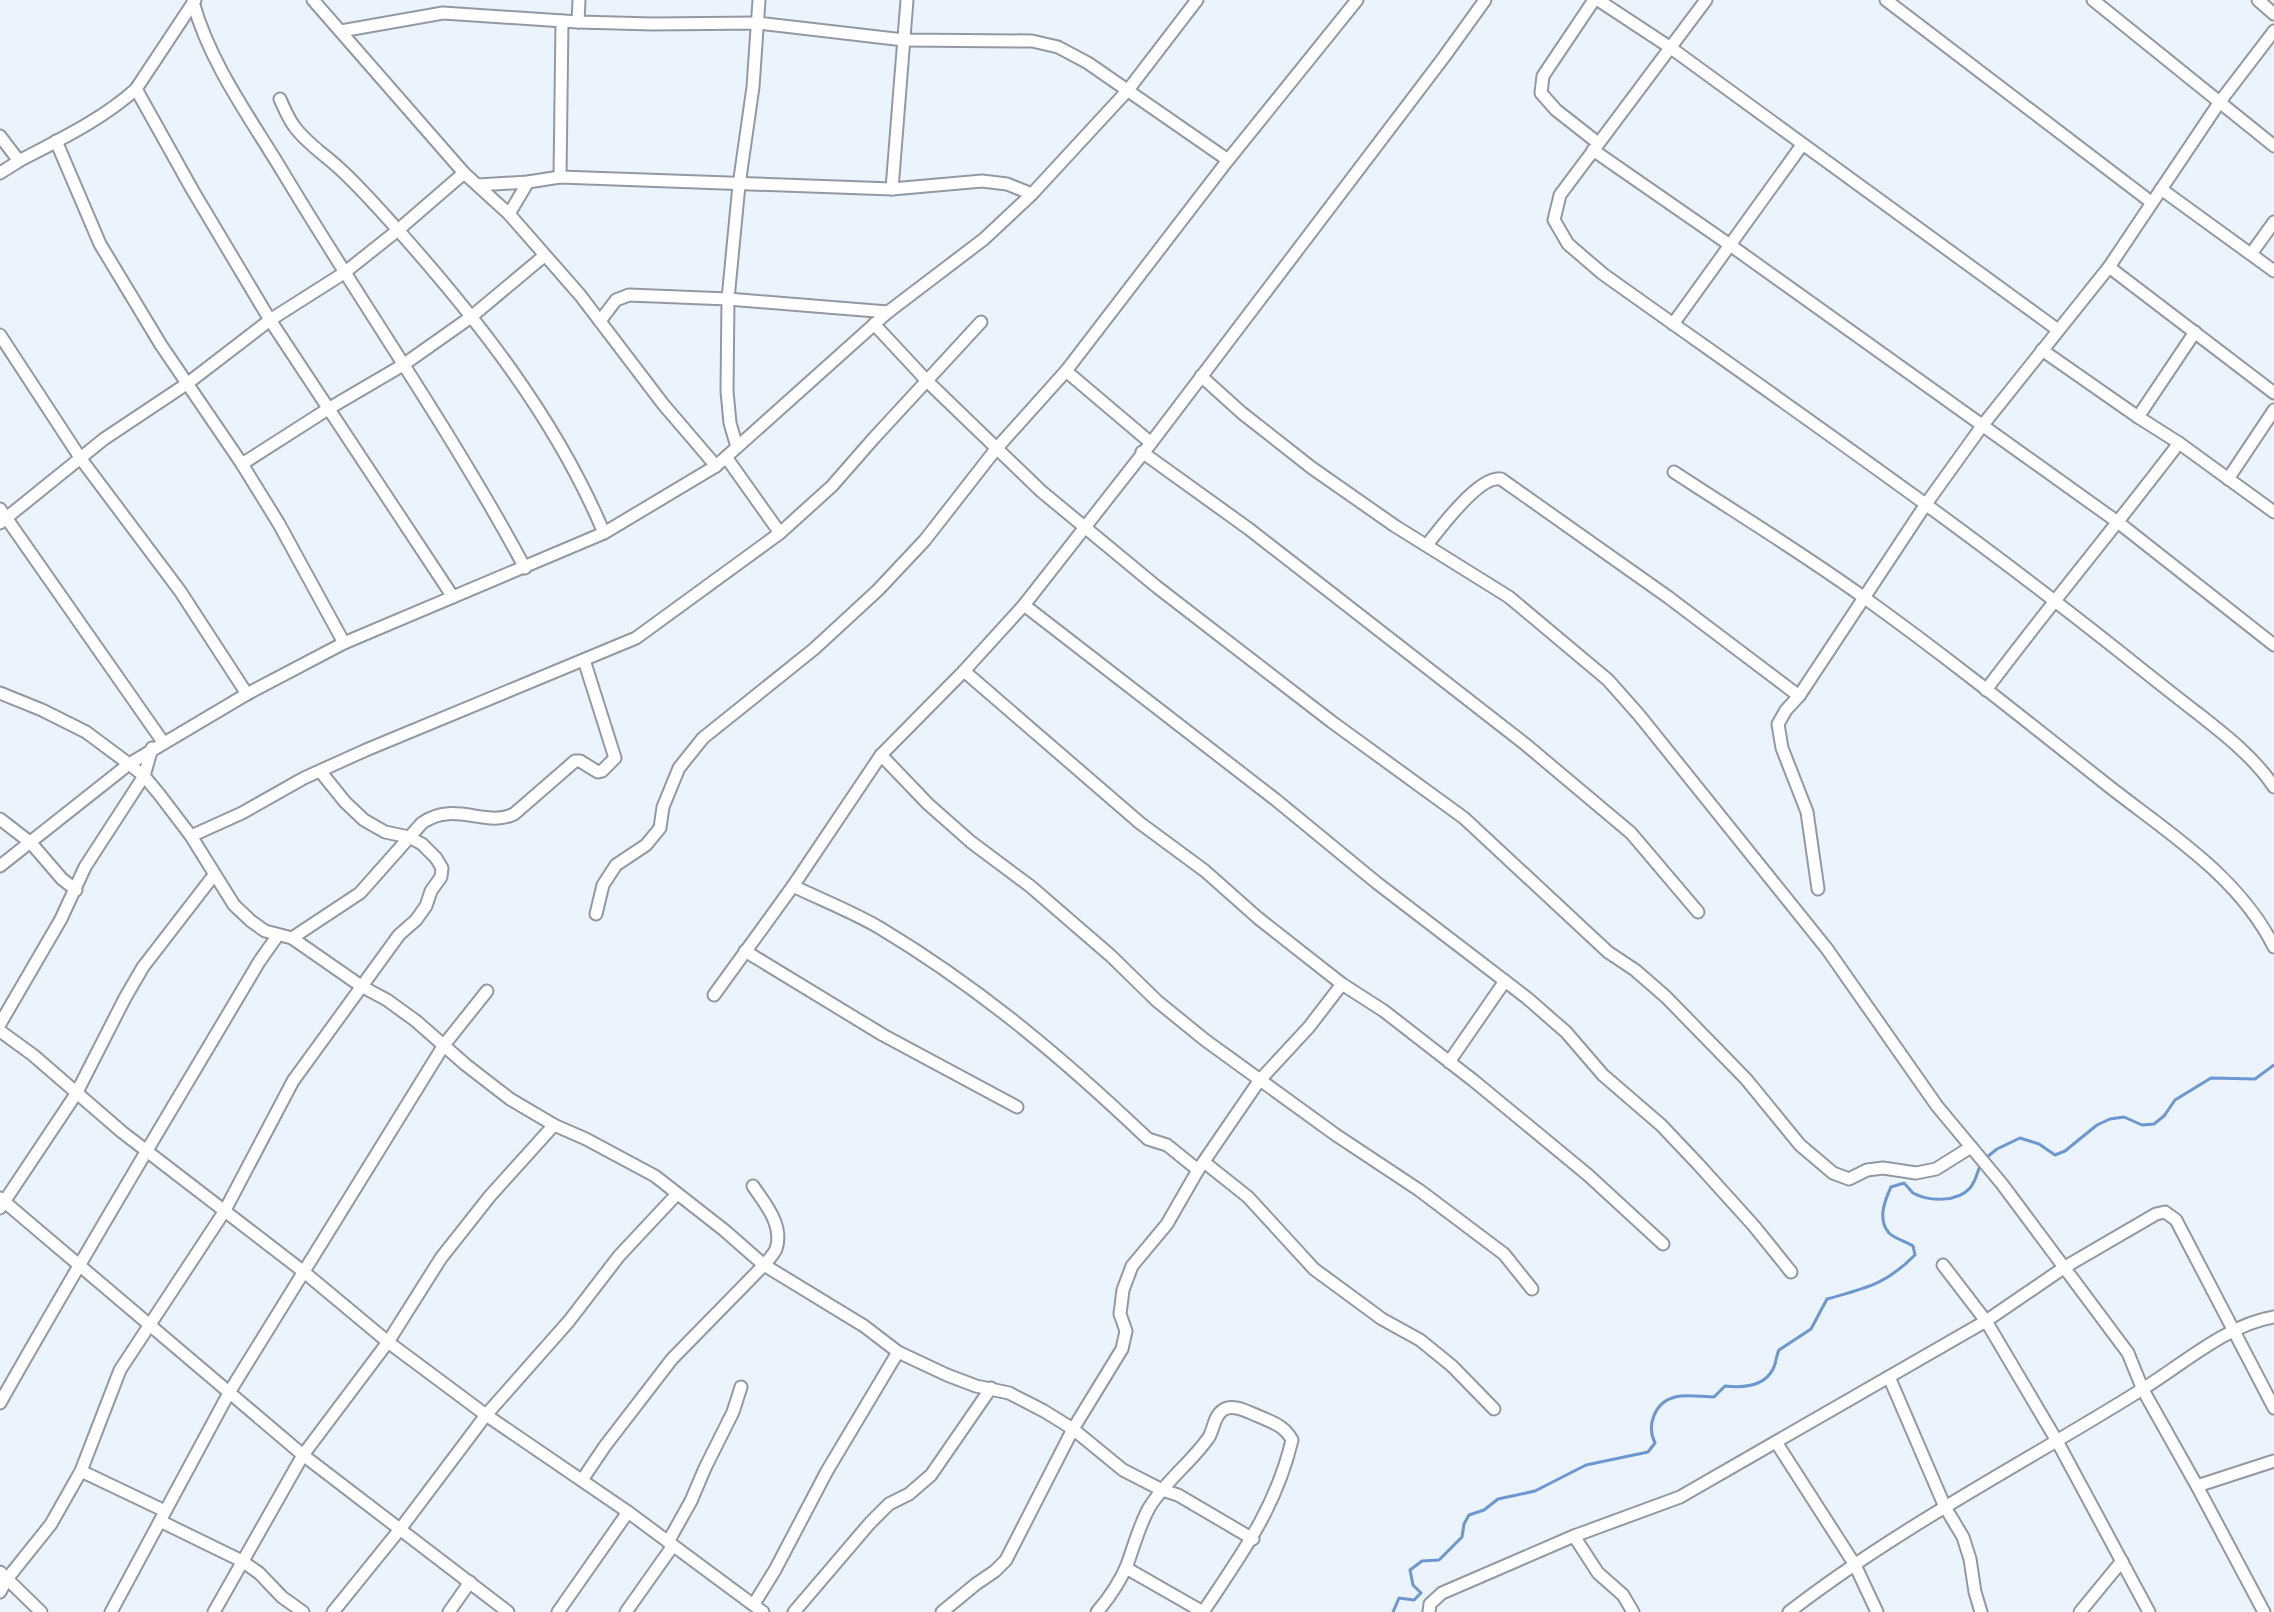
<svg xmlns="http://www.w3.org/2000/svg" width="2274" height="1612" font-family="Lato,sans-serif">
	<rect width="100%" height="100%" fill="#ebf3fd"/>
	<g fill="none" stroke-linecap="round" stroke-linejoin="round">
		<g stroke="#6d97d0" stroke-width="3">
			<path d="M1987,1157L1997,1149L2020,1138L2039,1144L2055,1155L2065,1151L2097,1125L2110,1119L2124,1117L2142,1125L2154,1124L2164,1116L2175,1100L2211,1078L2255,1079L2274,1065"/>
			<path d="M1393,1612L1399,1598L1414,1600L1421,1593L1413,1585L1410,1570L1422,1561L1439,1560L1462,1537L1464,1524L1469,1515L1484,1510L1498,1499L1535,1491L1586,1465L1648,1452L1655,1443C1646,1425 1655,1402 1675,1397C1687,1394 1702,1397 1714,1397L1725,1386C1743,1388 1764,1387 1773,1369C1776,1364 1776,1356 1779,1350L1811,1329L1827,1299C1866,1288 1885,1285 1915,1255L1913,1246C1906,1242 1894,1238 1889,1233C1877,1219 1885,1200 1891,1187L1904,1183C1907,1186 1910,1190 1913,1193C1929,1202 1958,1202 1970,1188C1976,1181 1978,1170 1981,1163"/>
		</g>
		<g stroke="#9299a3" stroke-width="15">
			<g id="street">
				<path d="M195,0L136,89L193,191L270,320L453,597"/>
				<path d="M313,0L464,173L509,214L580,295L663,404L716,466"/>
				<path d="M1594,0L1543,76L1541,93L1556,110L1598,143"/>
				<path d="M1598,0L1671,48L2058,330"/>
				<path d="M1706,0L1560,195L1554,220L1568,244L1603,274C1777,398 1953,519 2120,652C2145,672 2170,692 2196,712C2224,734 2254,757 2274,787"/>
				<path d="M1886,0L2151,202"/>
				<path d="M2093,0L2274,146"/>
				<path d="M2258,0L2274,14"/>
				<path d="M193,2C210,64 251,119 284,174C363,306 452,432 525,568"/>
				<path d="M578,22L579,0"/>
				<path d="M341,31L443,13L578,22L653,24L758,23L904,40L1032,41L1058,47L1088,63L1228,160"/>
				<path d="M280,99C284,108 288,118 294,126C306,143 324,154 339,168C360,187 379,209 398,230C479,321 556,419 604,533"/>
				<path d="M0,136L19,161C59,140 103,119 136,89"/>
				<path d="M56,141L100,244L161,345L242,464L279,524L344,643"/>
				<path d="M1593,150L1730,245L2119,523L2274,645"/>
				<path d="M0,173L19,161"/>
				<path d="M560,177L562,21"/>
				<path d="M478,185L528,182L560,177L892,189L982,181L1007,184L1032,194"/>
				<path d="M892,189L907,0"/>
				<path d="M2161,189L2274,271"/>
				<path d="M509,214L528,182"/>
				<path d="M2251,254L2274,222"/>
				<path d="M2109,267L2274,393"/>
				<path d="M600,321L616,300L629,295L728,299L888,312"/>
				<path d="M874,324L928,382L1041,491L1157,587L1332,722L1464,818L1608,952L1635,970L1666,997L1746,1079L1800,1145L1833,1173L1849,1179L1867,1170L1883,1168L1916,1173L1936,1169L1971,1147"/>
				<path d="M1673,324L1802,145"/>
				<path d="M0,335L81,459L180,591L247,694"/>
				<path d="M2042,350L2138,417L2179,443L2274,512"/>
				<path d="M1066,371L1151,443"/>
				<path d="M1201,376L1242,413L1312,468L1395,526L1509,597L1608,680L1639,715L1827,949L1937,1106L2002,1184L2128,1353L2143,1390L2197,1486L2264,1612"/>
				<path d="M2138,417L2195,332"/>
				<path d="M737,447L730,423L727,391L728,299L739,185L753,87L759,0"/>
				<path d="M1142,452L1249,529L1525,744L1631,833L1698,912"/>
				<path d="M726,457L780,533"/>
				<path d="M242,464L328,409L403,365L471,317L544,256"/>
				<path d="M1674,472C1738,514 1804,554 1866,599C1947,657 2024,719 2101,780C2163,830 2237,873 2274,947"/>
				<path d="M2228,479L2274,410"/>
				<path d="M0,509L163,742"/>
				<path d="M0,523L104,439L188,383L270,320L344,273L398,230L464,173"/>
				<path d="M1427,545C1440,528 1480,475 1501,479L1668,597L1799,696"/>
				<path d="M1024,605L1276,800L1377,883L1527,998L1566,1032L1603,1075L1661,1125L1698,1164L1754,1226L1791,1272"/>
				<path d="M964,671L1140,823L1205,871L1258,918L1342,984L1384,1011L1474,1081L1588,1175L1663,1244"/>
				<path d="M1986,690C2049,606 2116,526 2179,443"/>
				<path d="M0,693L42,710L86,732L129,764L144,776L159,794L191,836L234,905L251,921L265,931L292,938L361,986L387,1000L416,1021L466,1065L510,1099L554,1125L586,1139L655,1176L724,1230L764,1265L864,1326L898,1352L947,1375L976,1386L1009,1393L1044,1411L1073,1429L1123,1470L1162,1490L1178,1495L1253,1539"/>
				<path d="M881,755L928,804L971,842L1030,886L1111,956L1157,1001L1205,1040L1336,1135L1419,1190L1504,1254L1532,1289"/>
				<path d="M0,819L31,843L62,879L76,890"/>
				<path d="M191,836L242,813L304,778L366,750L636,638L780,533L832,486L874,438L981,322"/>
				<path d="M0,866L129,764L247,694L344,643L604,533L716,466L888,312L984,239L1032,194L1128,90L1197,0"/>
				<path d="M793,886C822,900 853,912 880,928C980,988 1064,1059 1148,1139L1167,1145L1198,1170"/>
				<path d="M1818,889L1807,812L1782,748L1778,724L1786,710L1799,696L1926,504L1982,426L2109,267L2219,103L2274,31"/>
				<path d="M596,914L603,885L616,865L646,845L660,828L663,807L679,768L703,738L814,649L878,590L925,540L996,449L1066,371L1228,160L1357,0"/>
				<path d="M292,938L360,893L422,823C454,800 486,828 514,814L575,761H580L598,772L602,771L615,758L584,660"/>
				<path d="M745,951L883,1035L1017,1107"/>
				<path d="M714,995L793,886L881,755L964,671L1024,605L1151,443L1444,57L1485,0"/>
				<path d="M0,1024L61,919L85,867L144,776L152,748"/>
				<path d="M0,1031L33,1055L122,1132L304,1272L388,1342L486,1415L628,1512L763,1612"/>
				<path d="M1449,1062L1505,981"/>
				<path d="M1204,1162L1248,1197L1314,1269L1382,1319L1420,1340L1452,1366L1494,1409"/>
				<path d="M0,1198L303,1455L508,1612"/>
				<path d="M0,1208L76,1094L125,998L143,967L214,875"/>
				<path d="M1943,1265L1986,1321L2057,1441L2149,1612"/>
				<path d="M1889,1377L1945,1507L1963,1537L1970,1559L1975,1592L1981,1612"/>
				<path d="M0,1403C84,1254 172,1109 259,962L278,935"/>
				<path d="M1776,1442L1855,1565L1877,1612"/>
				<path d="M81,1471L165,1511"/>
				<path d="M582,1480L605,1446L672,1359L764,1265C768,1260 774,1254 776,1249C784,1225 765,1204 753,1186"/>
				<path d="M2197,1486L2274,1461"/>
				<path d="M160,1521L242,1561L259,1573L282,1597L303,1612"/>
				<path d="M1574,1536L1598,1573L1623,1595L1633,1612"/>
				<path d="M668,1542L691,1501L705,1468L733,1412L741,1387"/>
				<path d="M1126,1568L1203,1612"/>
				<path d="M0,1572L41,1612"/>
				<path d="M0,1592L7,1579L51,1524L81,1471L120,1370L224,1212L293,1081L399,935L416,920L426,906L431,891L441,877L442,868L436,858L422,844L409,837L385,832L364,820L345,802L320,771"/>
				<path d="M754,1604L775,1570L827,1471L898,1352"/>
				<path d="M111,1612L230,1391L444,1045L487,991"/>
				<path d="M214,1612L303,1455L388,1342L441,1258L490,1196L554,1125"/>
				<path d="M333,1612L401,1528L486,1415L569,1321L619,1256L677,1194"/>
				<path d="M449,1612L470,1582"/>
				<path d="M558,1612L628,1512"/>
				<path d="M626,1612L672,1547"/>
				<path d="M794,1612L870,1523L889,1504L909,1494L931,1475L991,1388"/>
				<path d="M942,1612L976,1584L995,1571L1006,1560L1073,1429L1122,1349L1126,1331L1120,1314L1123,1290L1132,1266L1167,1224L1198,1170L1259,1081L1309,1027L1342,984"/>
				<path d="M1097,1612C1109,1598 1120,1582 1127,1565C1134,1546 1139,1526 1149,1508C1165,1481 1192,1462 1209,1437C1214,1428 1214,1416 1223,1410C1233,1403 1248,1412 1258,1416C1272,1422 1285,1426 1292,1440C1276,1508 1241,1555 1203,1612"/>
				<path d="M1429,1612L1430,1604L1442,1593L1574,1536L1680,1497L1986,1321L2065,1267L2156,1214L2165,1212L2176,1220L2274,1408"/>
				<path d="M1789,1612C1899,1527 2024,1463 2141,1390C2182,1365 2226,1325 2274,1317"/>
				<path d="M2080,1612L2122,1561"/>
			</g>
		</g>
		<use href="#street" stroke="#fff" stroke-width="11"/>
	</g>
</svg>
